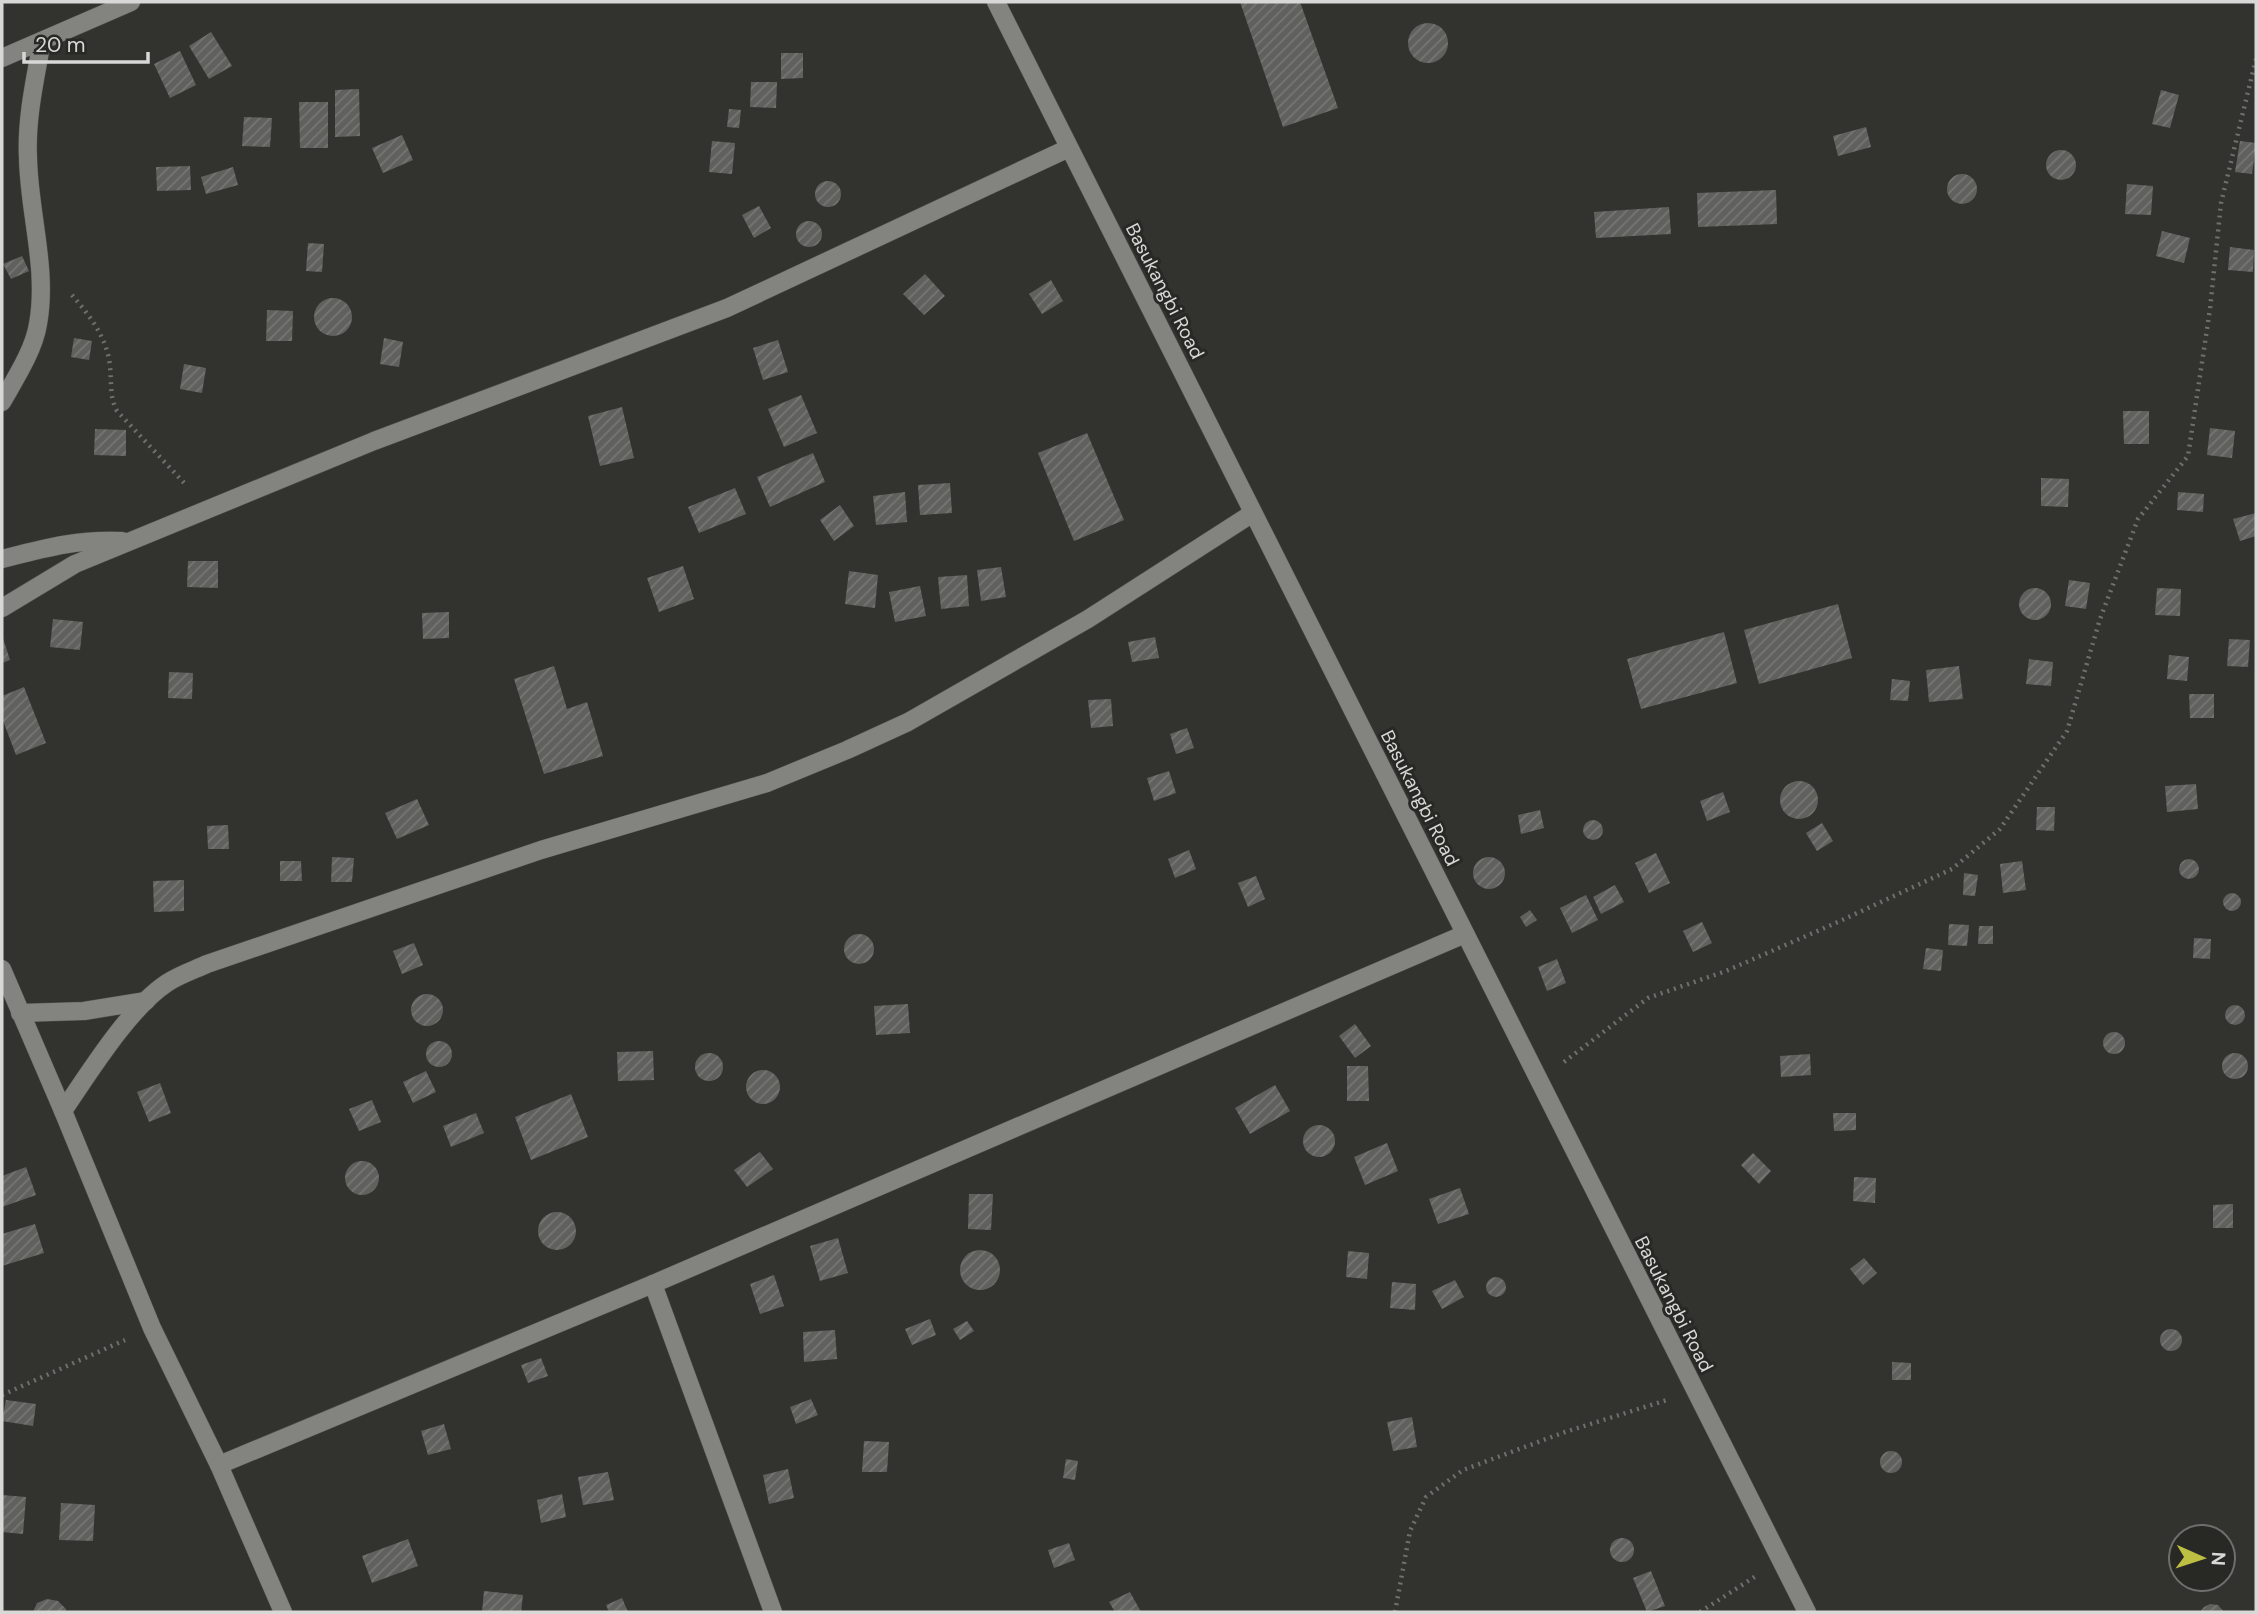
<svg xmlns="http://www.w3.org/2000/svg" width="2258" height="1614" font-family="'DM Sans',sans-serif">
	<defs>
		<pattern id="building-hatch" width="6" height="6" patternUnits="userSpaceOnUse" patternTransform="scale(1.75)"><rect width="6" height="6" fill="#60605d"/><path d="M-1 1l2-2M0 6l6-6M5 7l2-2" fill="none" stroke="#767674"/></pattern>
	</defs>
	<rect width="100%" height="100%" fill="#32322f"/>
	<g fill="url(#building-hatch)">
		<path d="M1240,2H1300L1338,108L1283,127Z"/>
		<circle cx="1428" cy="43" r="20"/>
		<path d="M211,32L232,66L209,79L189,46Z"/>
		<path d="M180,51L196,85L170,98L154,64Z"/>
		<path d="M781,53H803V78L781,79Z"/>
		<path d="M751,82H777L776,108L750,107Z"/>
		<path d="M359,89L360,136L335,137V90Z"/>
		<path d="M2161,90L2179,95L2170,128L2152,124Z"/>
		<path d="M299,102H328V148H300Z"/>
		<path d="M729,109L741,110L739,128L727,127Z"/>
		<path d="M244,117L272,118L270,147L242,146Z"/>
		<path d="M1866,127L1871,147L1838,156L1833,136Z"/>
		<path d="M402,135L413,160L383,173L372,148Z"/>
		<path d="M712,141L735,143L732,174L709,172Z"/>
		<path d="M2240,141L2256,143L2252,174L2235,172Z"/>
		<circle cx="2061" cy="165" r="15"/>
		<path d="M190,166L191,190L157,191L156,167Z"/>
		<path d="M233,167L238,185L206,194L201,177Z"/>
		<circle cx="1962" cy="189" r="15"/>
		<circle cx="828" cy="194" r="13"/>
		<path d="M2127,184L2153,186L2151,215L2125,214Z"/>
		<path d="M1776,190L1777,224L1698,227L1697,193Z"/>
		<path d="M759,206L771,228L754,238L742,215Z"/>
		<path d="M1669,207L1671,234L1596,238L1594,212Z"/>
		<circle cx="809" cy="234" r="13"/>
		<path d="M2162,231L2190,238L2184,263L2156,256Z"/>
		<path d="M308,243L324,244L322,272L306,271Z"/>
		<path d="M2230,247L2254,250L2253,272L2228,270Z"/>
		<path d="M22,256L29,271L11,279L3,264Z"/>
		<path d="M925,274L945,296L924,315L903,294Z"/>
		<path d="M1051,280L1063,301L1042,314L1029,294Z"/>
		<circle cx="333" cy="317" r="19"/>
		<path d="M267,310L293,311L292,341H266Z"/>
		<path d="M74,338L92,341L89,360L71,357Z"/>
		<path d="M384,338L403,342L399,367L380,364Z"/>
		<path d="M778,340L788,372L763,380L753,348Z"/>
		<path d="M184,364L206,368L202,393L180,389Z"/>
		<path d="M801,395L817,433L784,447L768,409Z"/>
		<path d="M622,407L634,458L600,466L588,416Z"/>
		<path d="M2123,411H2149V444H2124Z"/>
		<path d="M2210,428L2235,431L2232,458L2207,455Z"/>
		<path d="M95,429L126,430V456L94,455Z"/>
		<path d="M1087,433L1124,520L1074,541L1038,453Z"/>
		<path d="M813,453L825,482L770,507L757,477Z"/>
		<path d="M2041,478L2069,479L2068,507L2041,506Z"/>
		<path d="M950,483L952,513L920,515L918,485Z"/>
		<path d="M735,488L746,514L699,533L688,507Z"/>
		<path d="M905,492L907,522L876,525L873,496Z"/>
		<path d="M2178,492L2204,494L2203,512L2177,510Z"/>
		<path d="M840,505L854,526L834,541L820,520Z"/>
		<path d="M2256,513V536L2240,541L2233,519Z"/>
		<path d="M188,561H218V588L187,587Z"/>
		<path d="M683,566L694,599L659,612L647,578Z"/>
		<path d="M1001,567L1006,597L981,601L977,570Z"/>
		<path d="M849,571L878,575L875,608L845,604Z"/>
		<path d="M967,575L969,606L941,609L938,577Z"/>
		<path d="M2069,580L2090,583L2086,609L2065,606Z"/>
		<path d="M920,586L926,616L895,622L889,592Z"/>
		<path d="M2157,588L2181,589L2180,616L2155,615Z"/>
		<circle cx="2035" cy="604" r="16"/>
		<path d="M1838,604L1852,658L1759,684L1744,630Z"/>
		<path d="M449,612V638L423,639L422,613Z"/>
		<path d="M53,619L83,622L80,650L50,647Z"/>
		<path d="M1724,632L1737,683L1641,709L1627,659Z"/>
		<path d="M2,635L10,660L2,663Z"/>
		<path d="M1155,637L1159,658L1132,662L1128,642Z"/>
		<path d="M2229,639L2250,640L2248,667L2227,666Z"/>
		<path d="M2169,655L2189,657L2187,681L2167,679Z"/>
		<path d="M2029,659L2053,662L2051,686L2026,684Z"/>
		<path d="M554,666L567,709L587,702L603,756L544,774L514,679Z"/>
		<path d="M1959,666L1963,699L1929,702L1926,670Z"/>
		<path d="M169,672L193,673L192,699L168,698Z"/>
		<path d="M1892,679L1910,681L1908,701L1890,700Z"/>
		<path d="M24,687L46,743L16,755L2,718V696Z"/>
		<path d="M2189,694H2214V718H2190Z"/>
		<path d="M1111,699L1113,726L1091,728L1088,700Z"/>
		<path d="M1187,728L1194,748L1176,754L1170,734Z"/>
		<path d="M1169,771L1176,793L1154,801L1147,778Z"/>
		<circle cx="1799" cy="800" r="19"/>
		<path d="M2196,784L2198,809L2167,812L2165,786Z"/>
		<path d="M1723,792L1730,812L1707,821L1700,801Z"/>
		<path d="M417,799L429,825L397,839L385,813Z"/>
		<path d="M2037,807H2055L2054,831L2036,830Z"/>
		<path d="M1540,810L1544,828L1521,834L1518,815Z"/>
		<circle cx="1593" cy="830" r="10"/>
		<path d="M1822,823L1833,841L1817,851L1806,833Z"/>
		<path d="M228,825L229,849H208L207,826Z"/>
		<path d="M1189,850L1196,869L1175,878L1168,859Z"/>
		<path d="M1656,853L1670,883L1649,893L1635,863Z"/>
		<circle cx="1489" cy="873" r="16"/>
		<path d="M332,857L354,858L352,882H331Z"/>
		<circle cx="2189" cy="869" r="10"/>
		<path d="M280,861H301L302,881H280Z"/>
		<path d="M2022,861L2026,890L2003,893L2000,864Z"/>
		<path d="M1964,873L1978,875L1975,896L1963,895Z"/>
		<path d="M1256,876L1265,899L1248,907L1238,883Z"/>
		<path d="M184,880V911L154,912L153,881Z"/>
		<path d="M1615,885L1624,902L1601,914L1593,897Z"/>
		<circle cx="2232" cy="902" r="9"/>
		<path d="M1586,895L1598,920L1572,933L1560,908Z"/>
		<path d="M1530,910L1537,920L1526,927L1520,917Z"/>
		<path d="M1702,922L1712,943L1693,952L1683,931Z"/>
		<path d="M1949,924L1969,925L1967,946L1948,945Z"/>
		<path d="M1979,926H1993V944H1978Z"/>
		<circle cx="859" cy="949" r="15"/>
		<path d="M2194,938L2211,939L2210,959L2193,958Z"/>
		<path d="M414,943L423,965L402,974L393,951Z"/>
		<path d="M1926,948L1943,950L1941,971L1923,969Z"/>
		<path d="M1557,959L1566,983L1547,991L1538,967Z"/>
		<circle cx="427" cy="1010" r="16"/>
		<path d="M908,1004L910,1033L876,1035L874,1006Z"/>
		<circle cx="2235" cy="1015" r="10"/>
		<path d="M1355,1024L1371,1046L1355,1058L1339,1036Z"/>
		<circle cx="2114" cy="1043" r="11"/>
		<circle cx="439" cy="1054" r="13"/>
		<path d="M653,1051L654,1080L618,1081L617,1052Z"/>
		<circle cx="709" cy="1067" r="14"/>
		<circle cx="2235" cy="1066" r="13"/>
		<path d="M1810,1054L1811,1075L1781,1077L1780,1056Z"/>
		<path d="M1347,1066H1368L1369,1101H1347Z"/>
		<circle cx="763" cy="1087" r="17"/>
		<path d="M426,1071L436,1092L413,1103L403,1082Z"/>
		<path d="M160,1083L171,1113L149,1122L137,1092Z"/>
		<path d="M1275,1085L1290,1111L1250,1134L1235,1108Z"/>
		<path d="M571,1094L588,1137L531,1160L515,1117Z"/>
		<path d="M372,1100L381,1122L359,1131L349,1109Z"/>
		<path d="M476,1113L484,1133L451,1147L443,1126Z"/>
		<path d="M1833,1113H1856V1130L1834,1131Z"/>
		<circle cx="1319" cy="1141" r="16"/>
		<path d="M1387,1143L1398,1171L1365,1185L1354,1157Z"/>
		<path d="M760,1152L773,1169L747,1187L734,1170Z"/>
		<path d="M1753,1153L1771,1171L1759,1184L1741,1165Z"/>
		<circle cx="362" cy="1178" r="17"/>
		<path d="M26,1167L36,1195L2,1207V1176Z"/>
		<path d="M1854,1177L1876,1178L1875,1203L1853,1201Z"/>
		<path d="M1460,1188L1469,1214L1438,1224L1429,1199Z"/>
		<path d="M969,1194H993L991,1230L968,1229Z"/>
		<path d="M2233,1204V1228H2213V1205Z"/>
		<circle cx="557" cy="1231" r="19"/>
		<path d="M35,1224L44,1253L2,1266V1234Z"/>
		<path d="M838,1238L848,1273L820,1281L810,1246Z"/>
		<circle cx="980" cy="1270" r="20"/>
		<path d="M1348,1251L1369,1253L1367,1279L1346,1277Z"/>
		<path d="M1864,1258L1877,1273L1863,1285L1850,1269Z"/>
		<path d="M774,1275L784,1306L760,1314L750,1284Z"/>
		<circle cx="1496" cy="1287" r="10"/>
		<path d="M1455,1280L1464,1297L1442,1309L1432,1291Z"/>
		<path d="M1392,1282L1416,1284L1415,1310L1390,1308Z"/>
		<path d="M930,1319L936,1335L912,1345L905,1329Z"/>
		<path d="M967,1321L974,1331L960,1340L953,1329Z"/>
		<circle cx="2171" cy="1340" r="11"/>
		<path d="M835,1330L837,1359L804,1362L803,1332Z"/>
		<path d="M541,1358L548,1376L528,1383L521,1365Z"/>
		<path d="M1892,1362L1911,1363V1380H1892Z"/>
		<path d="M811,1399L818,1415L796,1424L790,1407Z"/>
		<path d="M6,1400L36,1404L33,1426L2,1421Z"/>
		<path d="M1412,1417L1417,1447L1393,1451L1387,1422Z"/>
		<path d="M444,1424L451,1449L428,1455L421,1431Z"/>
		<path d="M864,1441L889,1442L887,1472H862Z"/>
		<circle cx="1891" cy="1462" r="11"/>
		<path d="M1066,1459L1078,1461L1075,1480L1063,1478Z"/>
		<path d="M788,1469L794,1498L769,1504L763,1475Z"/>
		<path d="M608,1472L614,1500L583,1505L578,1477Z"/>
		<path d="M562,1494L566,1517L541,1523L537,1500Z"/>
		<path d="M2,1495L26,1497L23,1534L2,1532Z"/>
		<path d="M61,1503L95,1505L93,1541L59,1540Z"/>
		<circle cx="1622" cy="1550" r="12"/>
		<path d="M408,1539L418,1566L372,1583L362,1556Z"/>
		<path d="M1069,1543L1075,1560L1054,1568L1048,1550Z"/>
		<path d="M1651,1571L1665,1606L1647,1612L1633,1578Z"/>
		<path d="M484,1591L523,1595L521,1612H482Z"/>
		<path d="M1130,1592L1141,1612H1115L1109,1602Z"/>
		<path d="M622,1598L628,1612H609L606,1605Z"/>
		<path d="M47,1599L58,1601L66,1609V1612H33L37,1603Z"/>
		<path d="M2210,1604L2218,1605L2224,1612H2200L2204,1607Z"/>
	</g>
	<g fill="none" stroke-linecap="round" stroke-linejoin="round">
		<g stroke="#4f4f4c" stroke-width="19">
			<g id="street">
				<path d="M2,58L131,2"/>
				<path d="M2,402C15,379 34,350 38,324C48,269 29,213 28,158C26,119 35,80 42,41"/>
				<path d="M2,559C45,548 77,539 122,541"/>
				<path d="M2,608L75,564L374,441L727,308L1069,148"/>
				<path d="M2,969L63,1111L152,1328L219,1465L283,1612"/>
				<path d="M20,1013L84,1011L146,1001"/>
				<path d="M63,1111C89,1073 129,1008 167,983C179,975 194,970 207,964L541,850L767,783L847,750L908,722L1088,619L1253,513"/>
				<path d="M653,1284L773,1612"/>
				<path d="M219,1465L653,1284L1465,934"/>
			</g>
		</g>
		<g stroke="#4f4f4c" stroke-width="19">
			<path id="secondary" d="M996,2L1807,1612"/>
		</g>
		<g stroke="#6f6f6d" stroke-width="4.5" stroke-dasharray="2 5" stroke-linecap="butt">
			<path d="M72,295C90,316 108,339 110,367C112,383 109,396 117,411L186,485"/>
			<path d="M1564,1062L1648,998L1726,971L1838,922L1952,869L2000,829L2067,731L2100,619L2138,519L2188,456L2210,309L2221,203L2256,59"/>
			<path d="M2,1395L125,1340"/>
			<path d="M1395,1612L1410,1531L1426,1497L1463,1470L1565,1432L1667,1400"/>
			<path d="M1700,1612L1756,1576"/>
		</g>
		<use href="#street" stroke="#83837f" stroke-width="18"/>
		<use href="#secondary" stroke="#83837f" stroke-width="18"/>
	</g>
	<g text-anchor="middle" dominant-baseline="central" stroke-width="6" stroke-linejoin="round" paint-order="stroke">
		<g font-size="19" fill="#d8d8d6" stroke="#282825">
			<text transform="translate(1165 291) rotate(63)">Basukangbi Road</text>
			<text transform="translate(1420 798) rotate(63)">Basukangbi Road</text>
			<text transform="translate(1674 1304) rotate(63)">Basukangbi Road</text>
		</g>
	</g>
	<rect width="2258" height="1614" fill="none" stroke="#d8d8d6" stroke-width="7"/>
	<g transform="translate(2202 1558) rotate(93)"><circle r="33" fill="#282825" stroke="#6e6e6c" stroke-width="2"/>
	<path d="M0-5L12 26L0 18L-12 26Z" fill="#bdbf43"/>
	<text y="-10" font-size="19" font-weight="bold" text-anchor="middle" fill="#d8d8d6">N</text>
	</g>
	<path d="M24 52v10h124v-10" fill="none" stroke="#d8d8d6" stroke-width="3.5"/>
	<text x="35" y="52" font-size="21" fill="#d8d8d6" stroke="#282825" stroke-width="5" paint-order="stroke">20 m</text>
</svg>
